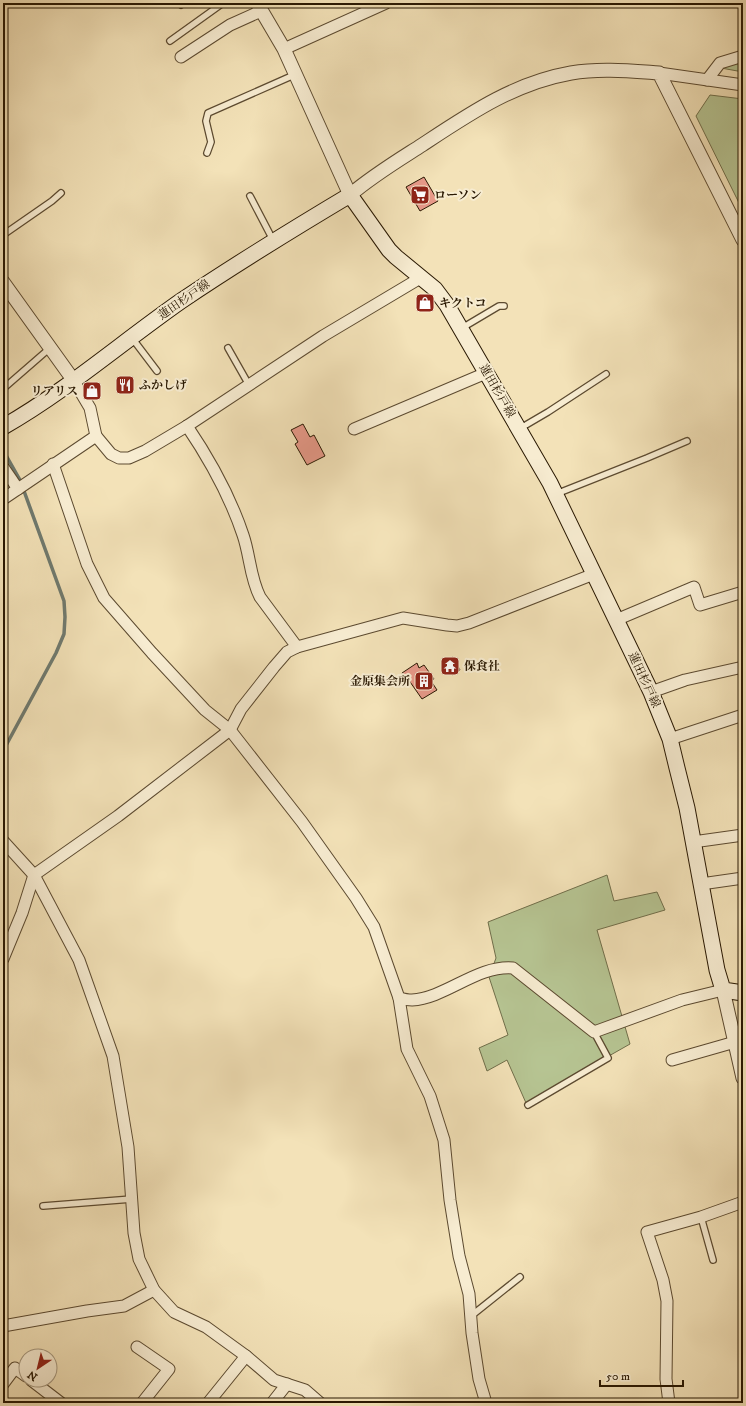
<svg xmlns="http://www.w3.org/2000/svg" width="746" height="1406" font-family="'IM FELL DW Pica','Noto Serif JP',serif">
	<rect width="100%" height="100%" fill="#f3e2b8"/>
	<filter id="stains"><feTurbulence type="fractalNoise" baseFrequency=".005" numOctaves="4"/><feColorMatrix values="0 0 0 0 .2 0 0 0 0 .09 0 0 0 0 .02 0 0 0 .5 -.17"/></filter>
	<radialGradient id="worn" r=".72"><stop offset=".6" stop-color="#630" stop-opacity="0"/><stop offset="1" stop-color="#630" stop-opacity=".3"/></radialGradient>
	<g fill="#b6c492" stroke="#706e4a">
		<path d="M743,61V72L721,68Z"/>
		<path d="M710,95L743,99V211L696,116Z"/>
		<path d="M607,875L614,901L657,892L665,910L597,930L630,1044L526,1103L507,1060L487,1071L479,1048L508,1035L489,977L496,958L488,922Z"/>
	</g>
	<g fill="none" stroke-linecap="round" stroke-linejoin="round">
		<path stroke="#6f7a6f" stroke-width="3.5" d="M3,450L20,480L64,601L65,617L64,634L56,653L3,751"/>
	</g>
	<g fill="#e79989" stroke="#291802">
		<path d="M424,177L438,201L420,211L406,187Z"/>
		<path d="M303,424L310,437L314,435L325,456L307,465L295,444L298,442L291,430Z"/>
		<path d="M453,657L460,670L452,675L444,662Z"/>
		<path d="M417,663L419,668L424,665L434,679L431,681L437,690L422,699L408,679L407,680L402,673Z"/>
	</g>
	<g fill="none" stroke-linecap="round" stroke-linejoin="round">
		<g stroke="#5c4a30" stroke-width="8">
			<g id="service">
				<path d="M181,5L183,3"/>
				<path d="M170,41L223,3"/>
				<path d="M207,153L211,142L206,121L208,113L294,75"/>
				<path d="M250,196L273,240"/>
				<path d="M3,235L52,201L61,193"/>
				<path d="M462,328L499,306H504"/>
				<path d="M132,338L157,371"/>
				<path d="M228,348L249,385"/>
				<path d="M4,388L50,348"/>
				<path d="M519,429L548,412L606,374"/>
				<path d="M556,494L647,458L687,441"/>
				<path d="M528,1105L608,1058L594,1032"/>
				<path d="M43,1206L132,1199"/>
				<path d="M701,1217L713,1260"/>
				<path d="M471,1316L520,1277"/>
			</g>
		</g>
		<g stroke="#5c4a30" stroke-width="13">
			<g id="minor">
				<path d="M284,49L386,3"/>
				<path d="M181,57L230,25L261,11"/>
				<path d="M659,73L743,85"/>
				<path d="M707,80L720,63L743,56"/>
				<path d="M354,429L486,373"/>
				<path d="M96,436L111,454L119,458H129L145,451L187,426L323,336L422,277"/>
				<path d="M53,464L87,564L104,598L152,653L205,710L230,730L302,822L356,898L374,927L399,998L407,1049L430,1096L444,1140L450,1200L459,1256L469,1294L472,1333L479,1379L486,1403"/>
				<path d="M3,467L18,489"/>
				<path d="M3,499L96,436L90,408L74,381"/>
				<path d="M616,620L694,587L700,605L743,592"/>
				<path d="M297,647L403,618L447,625L457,626L469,623L594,574"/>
				<path d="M651,692L685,680L743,667"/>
				<path d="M670,739L743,715"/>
				<path d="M3,841L34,875L79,960L113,1056L128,1147L134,1233L139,1259L154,1290L174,1312L206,1327L246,1356L274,1380L305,1390L320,1403"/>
				<path d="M693,842L743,835"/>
				<path d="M701,884L743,878"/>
				<path d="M3,959L22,913L34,875L118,816L230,730L241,709L274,667L287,652L297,647L260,597C250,578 250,555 243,535C230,496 210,460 187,426"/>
				<path d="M399,998C403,999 408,1000 412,1000C446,998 477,965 513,968L594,1032L682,1000L723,990"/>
				<path d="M672,1060L735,1042"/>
				<path d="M3,1326L87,1311L124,1306L154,1290"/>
				<path d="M137,1347L169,1369L142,1403"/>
				<path d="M31,1380L61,1403"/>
				<path d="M3,1384L15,1368L26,1376"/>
				<path d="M208,1403L246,1356"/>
				<path d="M272,1403L287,1384"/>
				<path d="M669,1403L666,1379L667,1301L663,1280L647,1232L701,1217L743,1202"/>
			</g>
		</g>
		<g stroke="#5c4a30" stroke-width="15">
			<g id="tertiary">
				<path d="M257,3L284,49L350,195C372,176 397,161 422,145C469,114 514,83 571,73C600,68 630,71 659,73L743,240"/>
				<path d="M3,282L74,381"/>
				<path d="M723,990L743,1078"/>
			</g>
		</g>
		<g stroke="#291802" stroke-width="17">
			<path id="secondary" d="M3,427C66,391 121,343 181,301C236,264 293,229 350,195L389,250L396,257L435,289L447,305L550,483L651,692L670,739L677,768L687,808L717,970L723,990L743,993"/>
		</g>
		<use href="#service" stroke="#f7ecd1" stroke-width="5.5"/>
		<use href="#minor" stroke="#f7ecd1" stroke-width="11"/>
		<use href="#tertiary" stroke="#f7ecd1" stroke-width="13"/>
		<use href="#secondary" stroke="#f7ecd1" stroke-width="15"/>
	</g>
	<defs>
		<g id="supermarket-square" transform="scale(1)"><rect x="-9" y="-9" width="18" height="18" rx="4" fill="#8f2418" stroke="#f7ecd1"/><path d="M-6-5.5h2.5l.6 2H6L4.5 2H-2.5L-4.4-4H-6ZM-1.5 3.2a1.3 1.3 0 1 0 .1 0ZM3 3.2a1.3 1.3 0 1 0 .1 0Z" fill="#fff"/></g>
		<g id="shop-square" transform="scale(1)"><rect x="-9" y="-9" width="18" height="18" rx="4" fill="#8f2418" stroke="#f7ecd1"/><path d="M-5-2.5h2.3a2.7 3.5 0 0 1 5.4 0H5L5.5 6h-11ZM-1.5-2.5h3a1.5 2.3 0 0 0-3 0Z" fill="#fff"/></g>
		<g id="restaurant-square" transform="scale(1)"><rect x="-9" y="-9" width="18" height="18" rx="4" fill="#8f2418" stroke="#f7ecd1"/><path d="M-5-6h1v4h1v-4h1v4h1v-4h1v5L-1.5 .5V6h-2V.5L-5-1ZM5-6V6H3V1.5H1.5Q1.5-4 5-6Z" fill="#fff"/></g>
		<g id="temple-square" transform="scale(1)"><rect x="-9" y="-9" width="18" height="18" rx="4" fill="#8f2418" stroke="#f7ecd1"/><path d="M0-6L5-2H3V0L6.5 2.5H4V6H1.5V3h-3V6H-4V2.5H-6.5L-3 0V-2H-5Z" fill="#fff"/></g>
		<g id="building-square" transform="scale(1)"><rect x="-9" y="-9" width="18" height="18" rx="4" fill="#8f2418" stroke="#f7ecd1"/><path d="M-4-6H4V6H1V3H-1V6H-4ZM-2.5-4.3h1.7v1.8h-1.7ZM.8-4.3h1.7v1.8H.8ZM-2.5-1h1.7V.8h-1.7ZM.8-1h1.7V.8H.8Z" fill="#fff"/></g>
	</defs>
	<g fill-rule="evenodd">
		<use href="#supermarket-square" x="420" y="195"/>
		<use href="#shop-square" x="425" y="303"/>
		<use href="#restaurant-square" x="125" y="385"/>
		<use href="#shop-square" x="92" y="391"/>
		<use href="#temple-square" x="450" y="666"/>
		<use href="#building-square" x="424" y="681"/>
	</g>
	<g text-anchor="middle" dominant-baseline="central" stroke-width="4" stroke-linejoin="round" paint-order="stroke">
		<g font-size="12" font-weight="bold" fill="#291802" stroke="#f7ecd1" text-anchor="start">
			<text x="434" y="195">ローソン</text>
			<text x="439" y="303">キクトコ</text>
			<text x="139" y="385">ふかしげ</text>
			<text x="78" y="391" text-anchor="end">リアリス</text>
			<text x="464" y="666">保食社</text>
			<text x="410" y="681" text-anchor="end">金原集会所</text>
		</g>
		<g font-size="12" fill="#291802" stroke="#f7ecd1">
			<text transform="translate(184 300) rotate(-35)">蓮田杉戸線</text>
			<text transform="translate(497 391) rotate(60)">蓮田杉戸線</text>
			<text transform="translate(644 680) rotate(65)">蓮田杉戸線</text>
		</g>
	</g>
	<rect width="746" height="1406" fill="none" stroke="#f3e2b8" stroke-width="16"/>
	<rect x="4" y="4" width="738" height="1398" fill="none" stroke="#291802" stroke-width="2"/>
	<rect x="8" y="8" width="730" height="1390" fill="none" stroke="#291802"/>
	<g transform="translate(38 1368) rotate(215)"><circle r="19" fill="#f7ecd1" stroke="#a5977e"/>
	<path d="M0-3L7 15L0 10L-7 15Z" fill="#8f2418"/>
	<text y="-6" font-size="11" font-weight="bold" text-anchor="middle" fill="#291802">N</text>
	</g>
	<path d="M600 1380v6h83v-6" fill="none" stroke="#291802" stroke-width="2"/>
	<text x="606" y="1380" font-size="12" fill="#291802" stroke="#f7ecd1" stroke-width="3" paint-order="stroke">50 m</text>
	<rect width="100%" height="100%" filter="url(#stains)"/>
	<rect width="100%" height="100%" fill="url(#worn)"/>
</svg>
